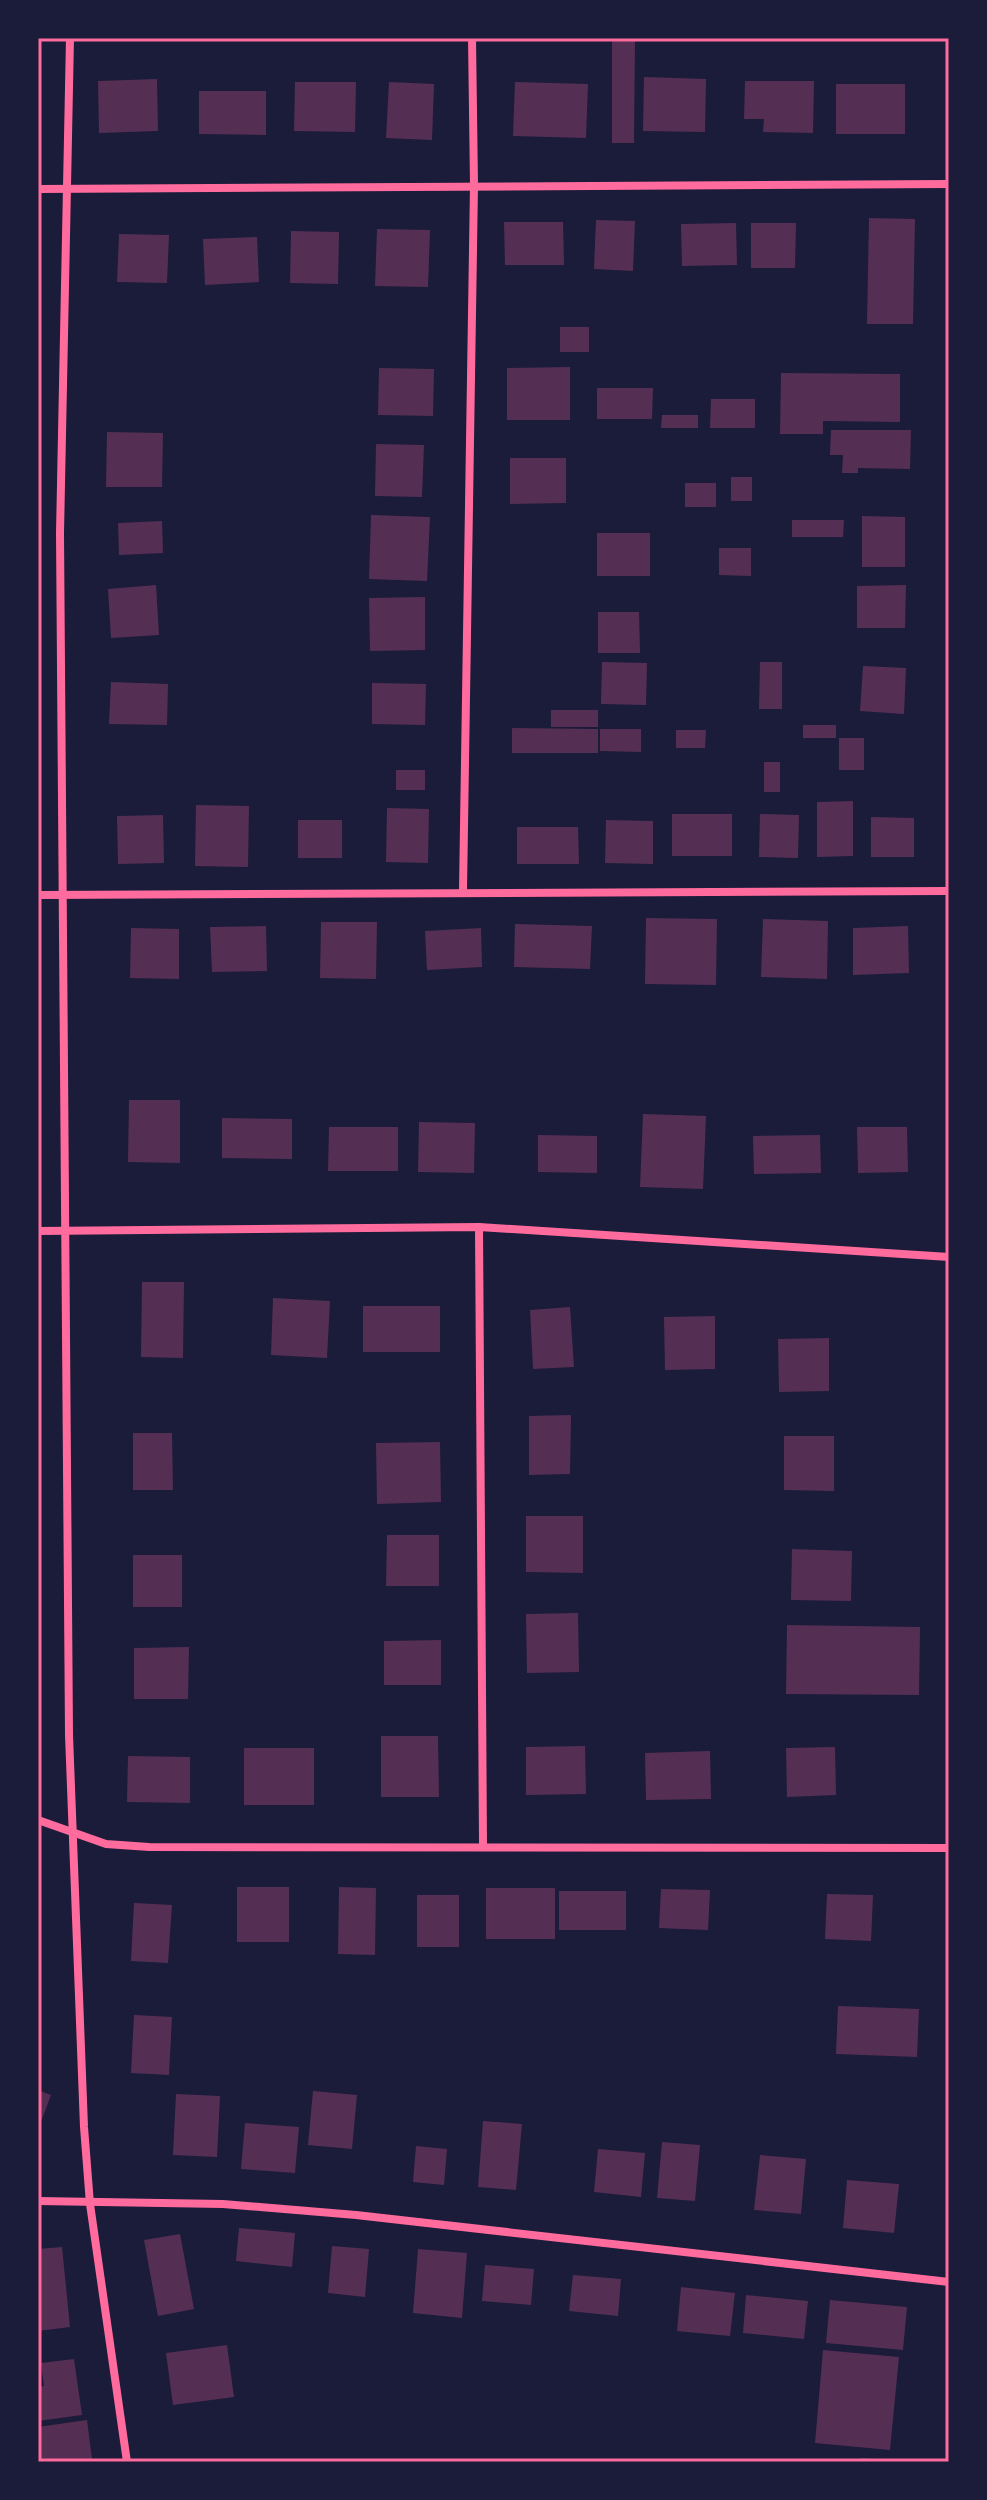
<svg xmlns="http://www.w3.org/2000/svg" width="987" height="2500" font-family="'Fira Sans Condensed',sans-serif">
	<rect width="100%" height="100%" fill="#1b1b3a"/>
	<g fill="#542f53">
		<path d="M612,38H635L634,143H612Z"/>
		<path d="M644,77L706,79L705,132L643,131Z"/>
		<path d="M157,79L158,131L99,133L98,81Z"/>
		<path d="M745,81H814L813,133L763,132L764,119H744Z"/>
		<path d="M295,82H356L355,132L294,131Z"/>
		<path d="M389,82L434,84L432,140L386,138Z"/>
		<path d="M515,82L588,84L586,138L513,136Z"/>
		<rect x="836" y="84" width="69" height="50"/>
		<path d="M199,91H266V135L199,134Z"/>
		<path d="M869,218L915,219L913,324H867Z"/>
		<path d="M596,220L635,221L633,271L594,269Z"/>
		<path d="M504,222H563L564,265H505Z"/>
		<path d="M736,223L737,265L682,266L681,224Z"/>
		<path d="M751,223H796L795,268H751Z"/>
		<path d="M377,229L430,230L428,287L375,286Z"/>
		<path d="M291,231L339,232L338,284L290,283Z"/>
		<path d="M119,234L169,235L167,283L117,282Z"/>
		<path d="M257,237L259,282L205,285L203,239Z"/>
		<rect x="560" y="327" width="29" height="25"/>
		<path d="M570,367V420H507V368Z"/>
		<path d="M379,368L434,369L433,416L378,415Z"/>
		<path d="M781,373L900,374V422L823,421V434H780Z"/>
		<path d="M597,388H653L652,419H597Z"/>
		<path d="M711,399H755V428H710Z"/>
		<path d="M662,415H698V428H661Z"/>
		<path d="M831,430H911L910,469L858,468V473H842L843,455H830Z"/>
		<path d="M107,432L163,433L162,487H106Z"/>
		<path d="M376,444L424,445L422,497L375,496Z"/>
		<path d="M510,458H566V503L510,504Z"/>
		<rect x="731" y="477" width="21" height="24"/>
		<rect x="685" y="483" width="31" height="24"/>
		<path d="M371,515L430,517L427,581L369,579Z"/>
		<path d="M862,516L905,517V567H862Z"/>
		<path d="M792,520H844L843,537H792Z"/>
		<path d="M162,521L163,553L119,555L118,523Z"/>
		<rect x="597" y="533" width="53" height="43"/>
		<path d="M719,548H751V576L719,575Z"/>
		<path d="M156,585L159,635L111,638L108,589Z"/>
		<path d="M906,585L905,628H857V586Z"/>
		<path d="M425,597V650L370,651L369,598Z"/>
		<path d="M598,612H639L640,653H598Z"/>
		<path d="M602,662L647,663L646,705L601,704Z"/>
		<path d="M760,662H782V709H759Z"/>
		<path d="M863,666L906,668L904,714L860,711Z"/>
		<path d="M111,682L168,684L167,725L109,724Z"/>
		<path d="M372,683L426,684L425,725L372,724Z"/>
		<rect x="551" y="710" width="47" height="17"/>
		<rect x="803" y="725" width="33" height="13"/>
		<path d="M512,728L598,729V753H512Z"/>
		<path d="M600,729H641V752L600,751Z"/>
		<path d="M676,730H706L705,748H676Z"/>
		<rect x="839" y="738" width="25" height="32"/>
		<rect x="764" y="762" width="16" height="30"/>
		<rect x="396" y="770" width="29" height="20"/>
		<path d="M853,801V856L817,857V802Z"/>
		<path d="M196,805L249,806L248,867L195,866Z"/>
		<path d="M387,808L429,809L428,863L386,862Z"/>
		<rect x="672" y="814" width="60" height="42"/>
		<path d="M760,814L799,815L798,858L759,857Z"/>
		<path d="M163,815L164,863L118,864L117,816Z"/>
		<path d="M871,817L914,818V857H871Z"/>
		<rect x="298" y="820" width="44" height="38"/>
		<path d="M606,820L653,821V864L605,863Z"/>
		<path d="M517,827H578L579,864H517Z"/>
		<path d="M646,918L717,919L716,985L645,984Z"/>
		<path d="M763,919L828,921L827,979L761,977Z"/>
		<path d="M321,922H377L376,979L320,978Z"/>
		<path d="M515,924L592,926L590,969L514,967Z"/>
		<path d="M266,926L267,971L212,972L210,927Z"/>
		<path d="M908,926L909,973L853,975V928Z"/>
		<path d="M131,928L179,929V979L130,978Z"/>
		<path d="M481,928L482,967L427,970L425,931Z"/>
		<path d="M129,1100H180V1163L128,1162Z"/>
		<path d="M643,1114L706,1116L703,1189L640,1187Z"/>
		<path d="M222,1118L292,1119V1159L222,1158Z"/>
		<path d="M419,1122L475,1123L474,1173L418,1172Z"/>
		<path d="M329,1127H398V1171H328Z"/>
		<path d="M857,1127H907L908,1172L858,1173Z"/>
		<path d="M538,1135L597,1136V1173L538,1172Z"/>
		<path d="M820,1135L821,1173L754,1174L753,1136Z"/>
		<path d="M142,1282H184L183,1358L141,1357Z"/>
		<path d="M273,1298L330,1301L327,1358L271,1355Z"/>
		<rect x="363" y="1306" width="77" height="46"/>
		<path d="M570,1307L574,1367L533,1369L530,1310Z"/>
		<path d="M715,1316V1369L665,1370L664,1317Z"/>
		<path d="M829,1338V1391L779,1392L778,1339Z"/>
		<path d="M571,1415L570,1474L529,1475V1416Z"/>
		<path d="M133,1433H172L173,1490H133Z"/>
		<path d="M784,1436H834V1491L784,1490Z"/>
		<path d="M440,1442L441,1502L377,1504L376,1443Z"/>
		<path d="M526,1516H583V1573L526,1572Z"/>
		<path d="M387,1535H439V1586H386Z"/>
		<path d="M792,1549L852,1551L851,1601L791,1600Z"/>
		<rect x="133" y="1555" width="49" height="52"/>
		<path d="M578,1613L579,1672L527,1673L526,1614Z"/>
		<path d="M787,1625L920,1627L919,1695L786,1694Z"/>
		<path d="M441,1640V1685H384V1641Z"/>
		<path d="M189,1647L188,1699H134V1648Z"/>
		<path d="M381,1736H438L439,1797H381Z"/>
		<path d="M585,1746L586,1794L526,1795V1747Z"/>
		<path d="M835,1747L836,1795L787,1797L786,1748Z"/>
		<rect x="244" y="1748" width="70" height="57"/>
		<path d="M710,1751L711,1799L646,1800L645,1753Z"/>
		<path d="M128,1756L190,1757V1803L127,1802Z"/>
		<rect x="237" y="1887" width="52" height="55"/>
		<path d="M339,1887L376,1888L375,1955L338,1954Z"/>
		<rect x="486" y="1888" width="69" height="51"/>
		<path d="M661,1889L710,1890L708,1930L659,1928Z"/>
		<rect x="559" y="1891" width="67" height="39"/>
		<path d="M827,1894L873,1895L871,1941L825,1939Z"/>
		<rect x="417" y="1895" width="42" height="52"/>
		<path d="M134,1903L172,1905L168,1963L131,1961Z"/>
		<path d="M838,2006L919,2009L917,2057L836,2054Z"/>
		<path d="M134,2015L172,2017L169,2075L131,2073Z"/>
		<path d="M38,2090L51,2095L38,2130Z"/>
		<path d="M313,2091L357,2095L352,2149L308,2145Z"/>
		<path d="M176,2094L220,2096L217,2157L173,2155Z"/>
		<path d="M483,2121L522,2124L516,2190L478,2187Z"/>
		<path d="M245,2123L299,2127L295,2173L241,2169Z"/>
		<path d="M662,2142L700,2145L695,2201L657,2198Z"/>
		<path d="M416,2146L447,2149L444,2185L413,2182Z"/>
		<path d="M598,2149L645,2153L641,2197L594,2192Z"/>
		<path d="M760,2155L806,2159L801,2214L754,2210Z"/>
		<path d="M847,2180L899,2184L894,2233L843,2228Z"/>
		<path d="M239,2228L295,2233L292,2267L236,2261Z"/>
		<path d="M180,2234L194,2309L158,2316L144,2240Z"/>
		<path d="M332,2246L369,2249L365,2297L328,2293Z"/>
		<path d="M62,2247L70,2327L38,2331V2249Z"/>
		<path d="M418,2249L467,2253L462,2318L413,2313Z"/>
		<path d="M485,2265L534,2269L531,2305L482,2301Z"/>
		<path d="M573,2275L621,2279L618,2316L569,2311Z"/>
		<path d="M681,2287L735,2293L730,2336L677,2331Z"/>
		<path d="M746,2295L808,2301L804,2339L743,2333Z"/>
		<path d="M830,2300L907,2307L903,2350L826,2343Z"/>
		<path d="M227,2345L234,2397L173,2405L166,2353Z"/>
		<path d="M823,2350L899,2357L890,2450L815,2443Z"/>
		<path d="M74,2359L82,2415L38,2421V2387L44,2386L41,2363Z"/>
		<path d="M87,2420L92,2459L38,2462V2427Z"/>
		<path d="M861,2458L886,2460V2462H861Z"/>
	</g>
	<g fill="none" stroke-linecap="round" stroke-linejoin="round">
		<g stroke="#ff6b9d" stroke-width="8">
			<path d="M70,38L60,533L69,1735L84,2127L90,2204L127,2462"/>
			<path d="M38,189L949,184"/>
			<path d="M463,890L474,185L472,38"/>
			<path d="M38,895L949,891"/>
			<path d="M479,1227L483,1845"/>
			<path d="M38,1231L479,1227L949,1257"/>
			<path d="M38,1820L106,1844L149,1847L949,1848"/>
			<path d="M38,2201L223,2204L356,2215L949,2282"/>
		</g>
	</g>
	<rect width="987" height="2500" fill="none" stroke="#1b1b3a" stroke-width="80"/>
	<rect x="40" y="40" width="907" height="2420" fill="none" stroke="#ff6b9d" stroke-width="3"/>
</svg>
